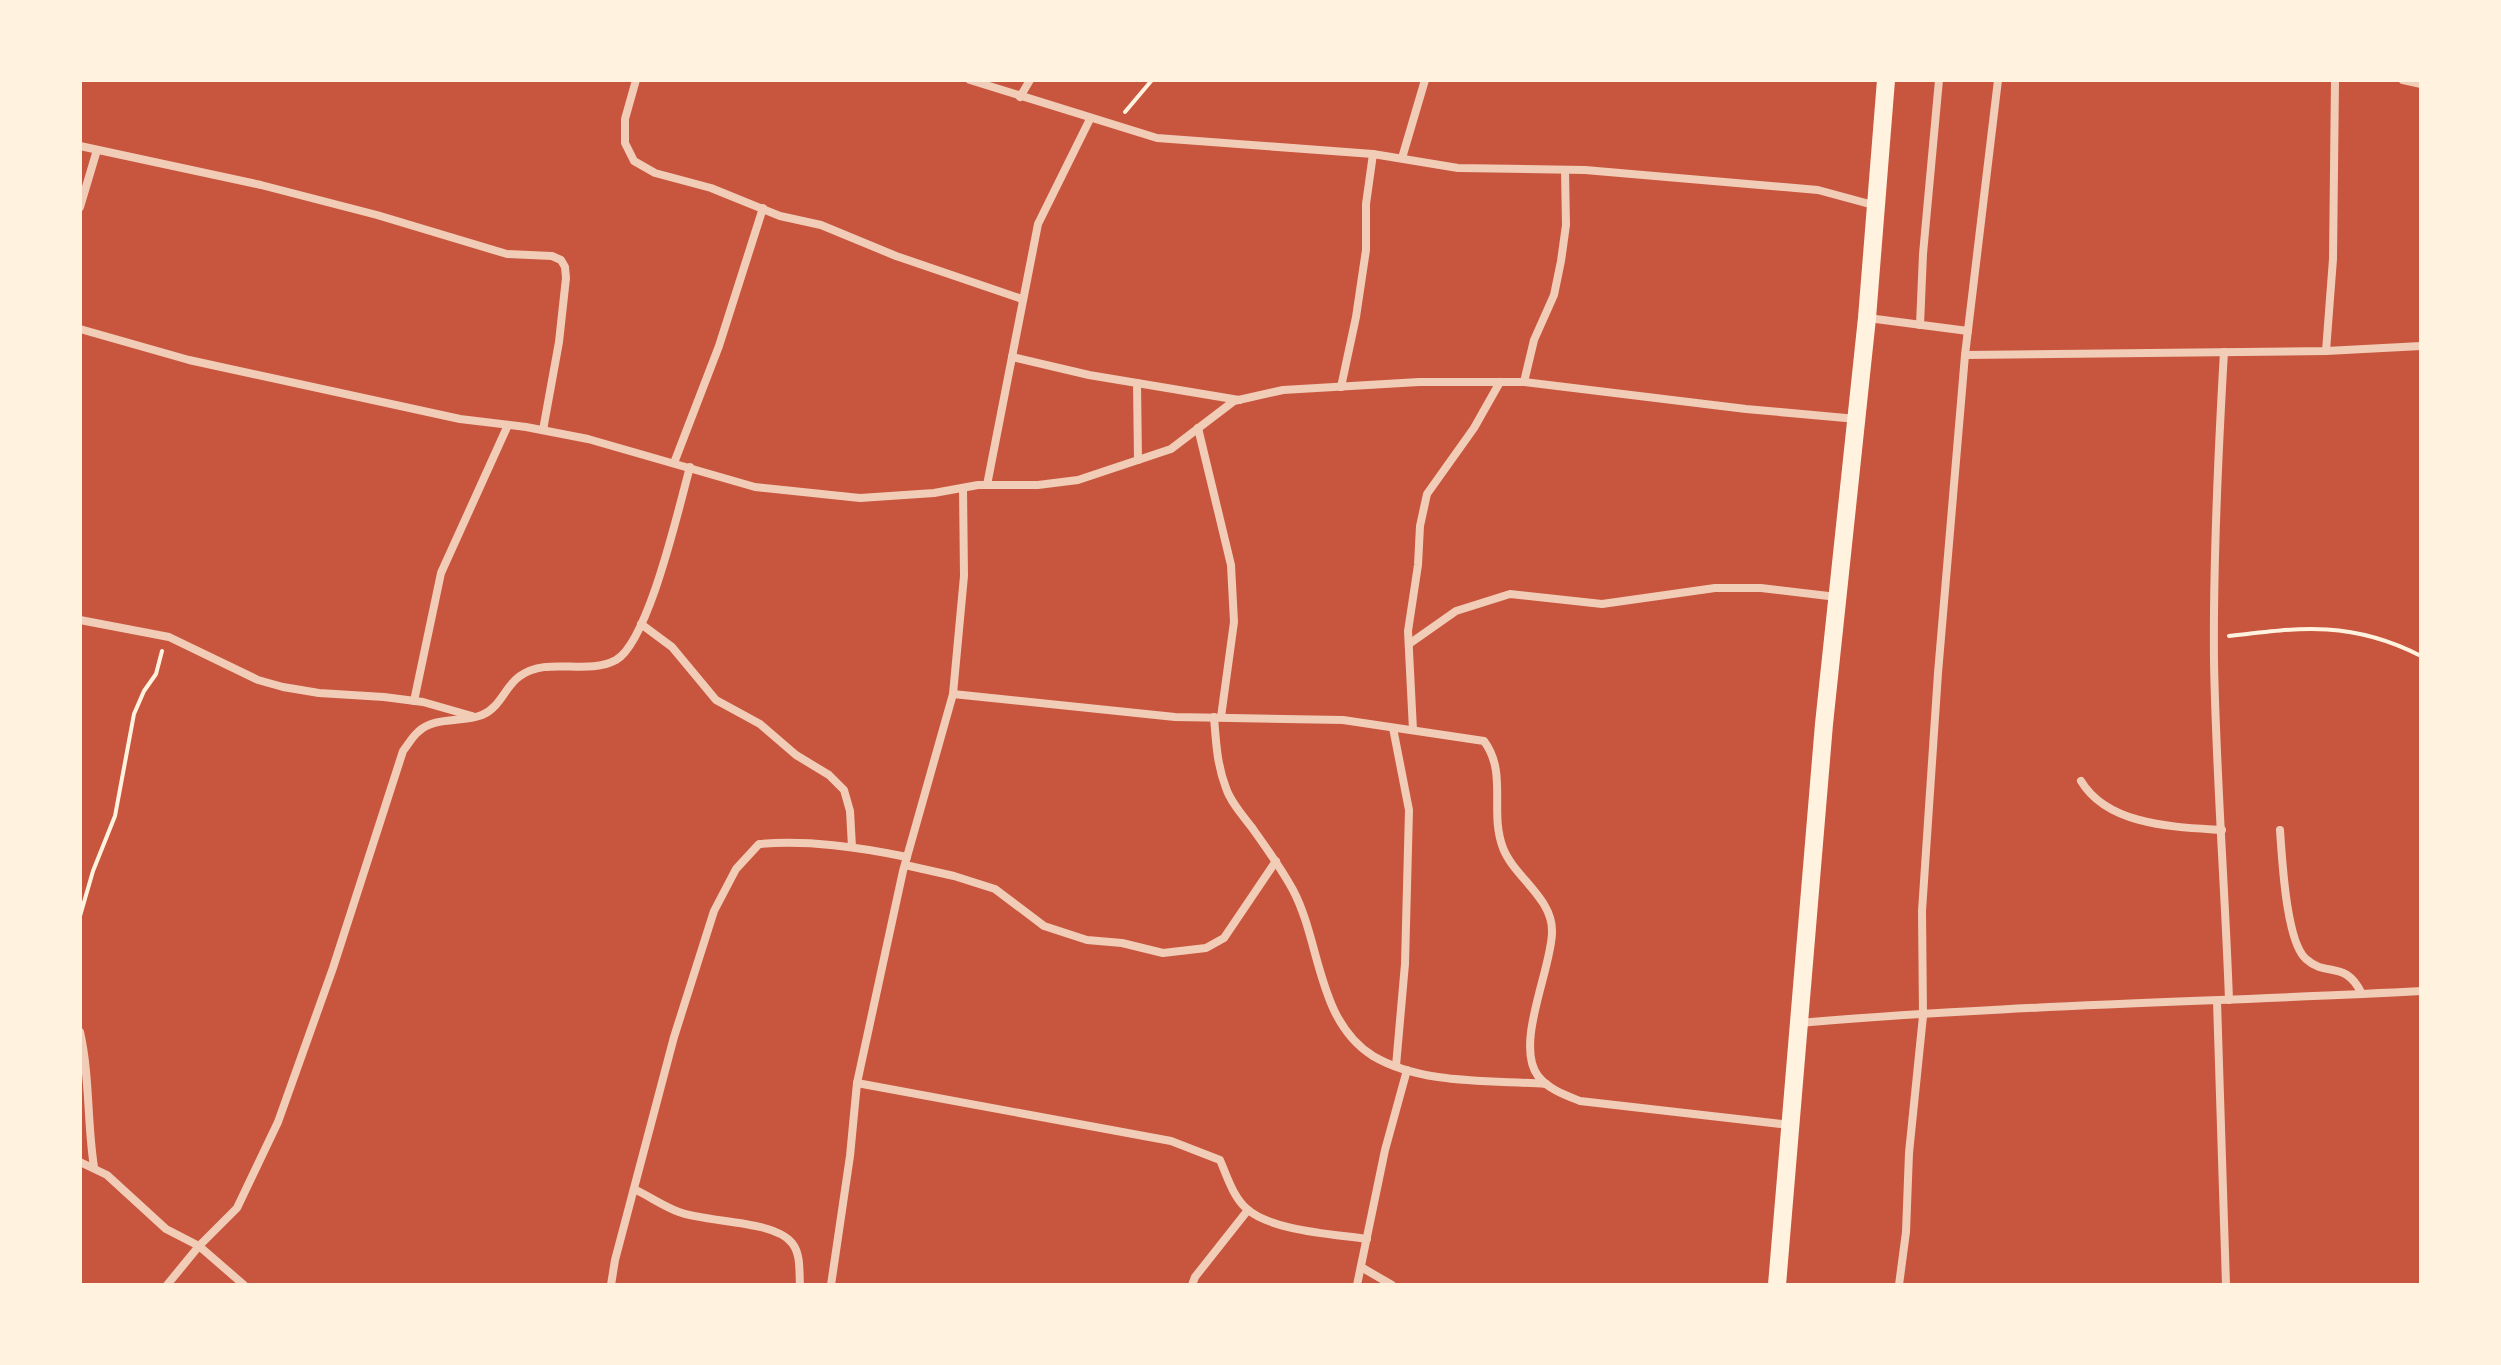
<svg xmlns="http://www.w3.org/2000/svg" width="2501" height="1365" font-family="Figtree,sans-serif">
	<rect width="100%" height="100%" fill="#c8553d"/>
	<g fill="none" stroke-linecap="round" stroke-linejoin="round">
		<g stroke="#fff3e0" stroke-width="4">
			<path d="M1125,112L1152,80"/>
			<path d="M2229,636C2302,627 2353,621 2421,656"/>
			<path d="M80,916L93,871L115,816L134,714L144,691L156,674L162,651"/>
		</g>
		<g stroke="#f1ccb7" stroke-width="8">
			<path d="M636,80L625,119V143L634,161L655,173L711,188L780,216L821,225L896,256L1022,299"/>
			<path d="M970,80L1157,138L1373,154L1458,168L1585,170L1818,190L1877,206"/>
			<path d="M2403,80L2421,84"/>
			<path d="M1020,97L1030,80"/>
			<path d="M80,146L261,185L377,215L507,254L552,256L561,260L565,267L566,278L559,342L543,430"/>
			<path d="M1402,158L1425,80"/>
			<path d="M80,207L97,150"/>
			<path d="M1868,318L1968,331"/>
			<path d="M1920,325L1923,254L1939,80"/>
			<path d="M80,329L189,360L460,419L526,427L588,439L755,487L860,498L934,493L978,485H1038L1078,480L1171,449L1234,401L1283,390L1419,382H1524L1746,409L1857,419"/>
			<path d="M2326,351L2333,259L2335,80"/>
			<path d="M2224,352C2218,455 2213,558 2214,661C2216,774 2225,887 2229,1000"/>
			<path d="M1965,355L2326,351L2421,346"/>
			<path d="M1012,357L1089,375L1239,400"/>
			<path d="M1524,382L1534,340L1554,295L1561,261L1566,225L1565,170"/>
			<path d="M1137,383L1138,460"/>
			<path d="M1341,387L1356,317L1366,250V204L1373,154"/>
			<path d="M1198,428L1231,565L1234,622L1221,717"/>
			<path d="M674,463L719,346L763,208"/>
			<path d="M987,485L1038,224L1090,119"/>
			<path d="M80,620L169,637L258,680L283,687L319,693L384,697L423,702L472,716"/>
			<path d="M641,624L672,647L716,700L760,724L796,755L829,775L844,790L850,811L852,847"/>
			<path d="M1409,644L1456,611L1510,594L1602,604L1715,588H1761L1837,597"/>
			<path d="M953,694L1175,717L1343,720L1484,741C1508,773 1489,812 1503,848C1514,877 1553,898 1552,932C1552,968 1514,1044 1538,1076C1548,1089 1565,1095 1580,1101L1790,1125"/>
			<path d="M414,701L441,573L508,425"/>
			<path d="M1214,717C1216,742 1217,765 1226,788C1231,803 1244,817 1253,829C1267,849 1281,868 1293,890C1321,943 1317,1021 1373,1056C1422,1085 1491,1080 1546,1084"/>
			<path d="M1393,728L1409,810L1405,964L1396,1066"/>
			<path d="M1413,730L1408,631L1418,565L1420,526L1427,494L1474,428L1500,382"/>
			<path d="M2081,781C2108,826 2175,827 2222,830"/>
			<path d="M2280,830C2282,857 2286,942 2306,959C2327,978 2345,959 2362,994"/>
			<path d="M905,865L954,876L995,889L1044,926L1087,940L1122,943L1163,953L1206,948L1224,938L1276,861"/>
			<path d="M2217,1001L2226,1285"/>
			<path d="M1799,1023C2006,1005 2214,1002 2421,991"/>
			<path d="M80,1032C90,1076 87,1123 94,1167"/>
			<path d="M857,1083L1171,1141L1220,1160C1227,1176 1233,1197 1247,1209C1272,1231 1334,1234 1367,1239"/>
			<path d="M80,1162L107,1175L166,1229L199,1246L244,1285"/>
			<path d="M634,1189C649,1196 663,1206 679,1212C708,1223 774,1220 792,1243C801,1254 799,1271 800,1285"/>
			<path d="M1361,1267L1392,1285"/>
			<path d="M167,1285L199,1246L237,1208L278,1122L333,968L403,751C408,745 412,737 418,732C435,716 462,723 482,715C501,707 505,686 520,676C548,656 586,676 616,660C649,641 679,506 690,467"/>
			<path d="M611,1285L615,1260L674,1037L714,911L736,869L759,844C809,840 858,847 907,857"/>
			<path d="M831,1285L850,1156L857,1083L903,871L953,694L964,576L963,488"/>
			<path d="M1192,1285L1195,1277L1248,1210"/>
			<path d="M1357,1285L1385,1150L1407,1070"/>
			<path d="M1899,1285L1906,1232L1909,1153L1923,1016L1922,911L1938,673L1965,355L1998,80"/>
		</g>
		<path stroke="#fff3e0" stroke-width="18" d="M1777,1285L1824,724L1867,318L1886,80"/>
	</g>
	<rect width="2501" height="1365" fill="none" stroke="#fff3e0" stroke-width="164"/>
</svg>
